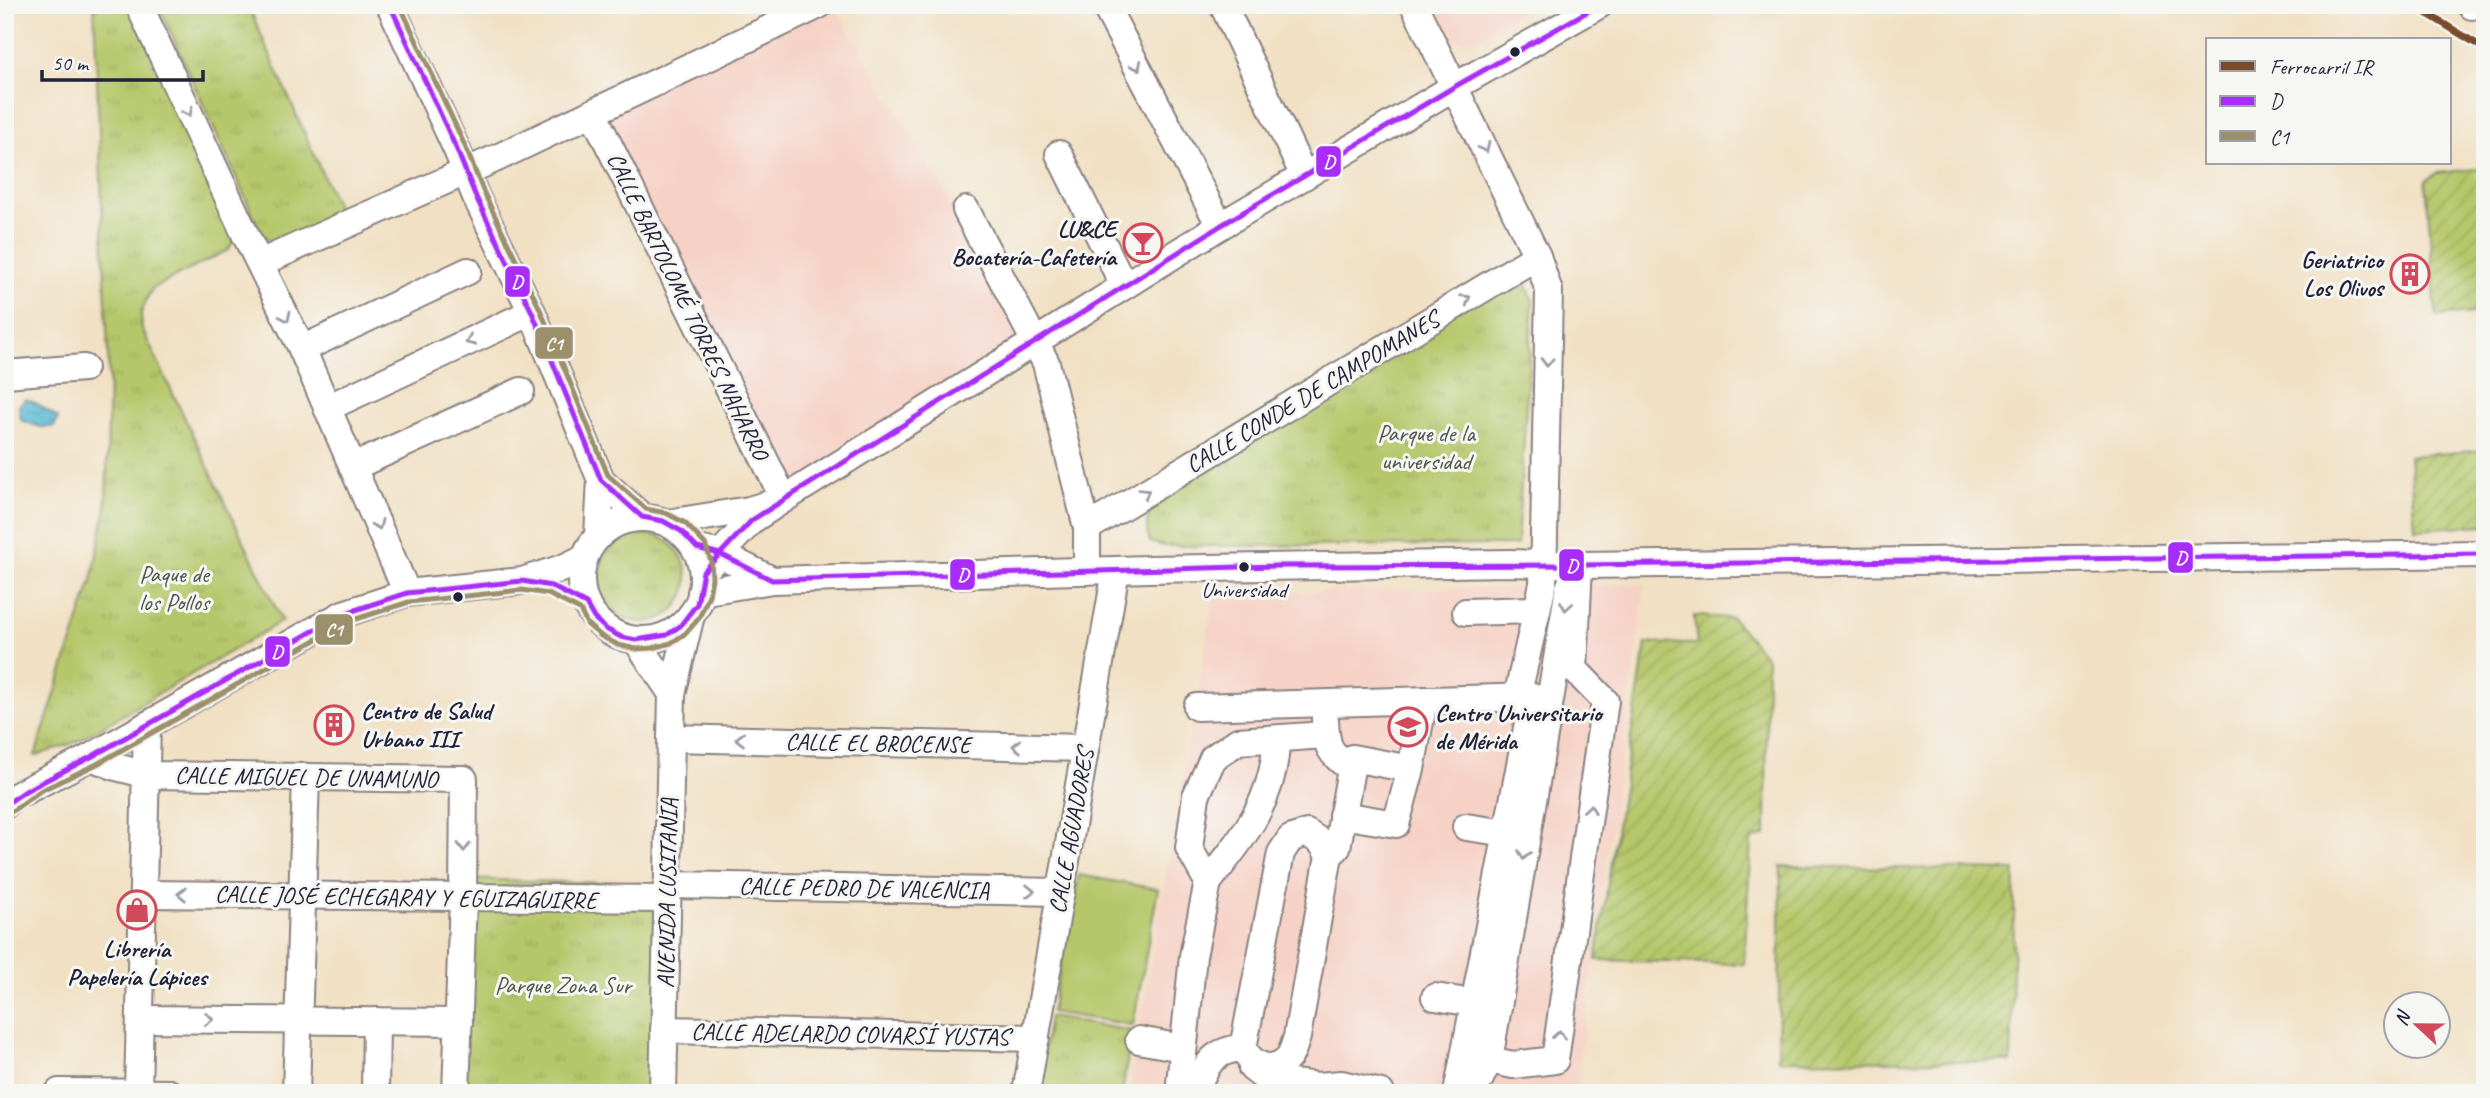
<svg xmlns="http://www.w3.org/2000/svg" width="2490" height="1098" font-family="Caveat,sans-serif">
	<defs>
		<pattern id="park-tufts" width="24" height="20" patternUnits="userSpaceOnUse" patternTransform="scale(1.75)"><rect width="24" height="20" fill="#b5c76a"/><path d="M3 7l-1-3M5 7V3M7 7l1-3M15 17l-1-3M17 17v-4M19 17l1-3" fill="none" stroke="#9bab5d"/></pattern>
		<pattern id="garden-furrows" width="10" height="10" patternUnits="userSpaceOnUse" patternTransform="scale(1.75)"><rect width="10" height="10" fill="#b5c76a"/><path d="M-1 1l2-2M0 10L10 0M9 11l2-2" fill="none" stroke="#9bab5d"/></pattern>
		<pattern id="water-ripples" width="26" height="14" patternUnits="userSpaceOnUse" patternTransform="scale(1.75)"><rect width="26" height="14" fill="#53b7d2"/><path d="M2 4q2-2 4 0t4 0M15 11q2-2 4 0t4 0" fill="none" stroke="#4494ac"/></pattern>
	</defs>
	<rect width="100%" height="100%" fill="#f6f6f2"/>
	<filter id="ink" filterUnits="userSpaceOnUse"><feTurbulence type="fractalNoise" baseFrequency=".0143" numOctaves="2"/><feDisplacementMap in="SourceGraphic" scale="14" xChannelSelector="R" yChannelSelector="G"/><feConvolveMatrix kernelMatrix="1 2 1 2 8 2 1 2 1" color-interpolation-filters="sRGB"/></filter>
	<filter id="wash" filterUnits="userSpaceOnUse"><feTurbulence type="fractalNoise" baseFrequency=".00686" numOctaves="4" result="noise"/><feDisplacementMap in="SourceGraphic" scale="28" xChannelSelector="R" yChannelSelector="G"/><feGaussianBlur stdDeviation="1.57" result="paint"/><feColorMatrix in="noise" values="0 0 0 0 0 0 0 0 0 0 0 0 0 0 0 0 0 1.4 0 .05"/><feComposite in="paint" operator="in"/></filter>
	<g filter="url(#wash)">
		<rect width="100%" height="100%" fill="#f1e0c3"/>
		<g fill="#f6d1c5">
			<path d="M819,5H833L848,28L1034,343L784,499L593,113Z"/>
			<path d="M1437,5H1533L1472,41L1452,39Z"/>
			<path d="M1645,584L1577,1079L1587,1093H1128L1214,594Z"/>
		</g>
		<g fill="url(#park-tufts)" stroke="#6c7452" stroke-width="2">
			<path d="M94,5H130L237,236L228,250L153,288L146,300L141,314L142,329L282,621L76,742L35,756L92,580L106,507L109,379Z"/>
			<path d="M158,5H248L341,216L283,242H271L262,235Z"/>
			<path d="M1522,271L1533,302L1517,545L1164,546L1150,542C1143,526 1149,513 1155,497Z"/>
			<circle cx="643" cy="578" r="44"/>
			<path d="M463,879L667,885L663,1093H456Z"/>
			<path d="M1049,1017L1132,1031L1122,1093H1037Z"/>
		</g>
		<g fill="url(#garden-furrows)" stroke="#6c7452" stroke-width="2">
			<path d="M2485,168V312L2436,316L2426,180L2437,173Z"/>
			<path d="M2485,450V525L2415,529L2409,456Z"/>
			<path d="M1694,616L1732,618L1767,658L1766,835L1751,840L1744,964L1596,960L1646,643L1697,644Z"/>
			<path d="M1781,866L2015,870L2011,1062L1778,1060Z"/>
		</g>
		<path fill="#b5c76a" stroke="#6c7452" stroke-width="2" d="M1079,875L1158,889L1133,1025L1051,1012Z"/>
		<path fill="url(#water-ripples)" stroke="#3a6c86" stroke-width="2" d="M25,399C38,402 46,411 58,418L54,427H40L21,420L19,406Z"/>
	</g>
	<g filter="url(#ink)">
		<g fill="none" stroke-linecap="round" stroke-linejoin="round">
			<g stroke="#8a817f" stroke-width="30">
				<g id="minor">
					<path d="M139,5L245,234L302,349L407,593"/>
					<path d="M390,5L457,150L476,197L532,312L601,480L598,536"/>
					<path d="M1105,5L1220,226"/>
					<path d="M1223,5L1304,176"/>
					<path d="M1414,5L1537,256L1549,291L1543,584L1517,697"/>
					<path d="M2472,6L2473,5"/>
					<path d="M593,113L784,499"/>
					<path d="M1059,154L1124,286"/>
					<path d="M966,210L1046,363L1087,528V571"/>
					<path d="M260,263L499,157L819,5"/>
					<path d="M302,349L468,271"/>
					<path d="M5,374L84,368"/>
					<path d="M327,408L532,312"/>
					<path d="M353,467L521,391"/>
					<path d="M601,480L642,517"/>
					<circle cx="642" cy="579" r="61"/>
					<path d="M667,523L749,510L769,504"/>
					<path d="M1087,528L1537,256"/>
					<path d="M703,550L720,554L772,580"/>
					<path d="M703,572L752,520L784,499L1220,226L1454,87L1599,5"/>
					<path d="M701,592L772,580L1149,569L1510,563L1579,565L2485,554"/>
					<path d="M1466,612L1537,610"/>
					<path d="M636,640L672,694"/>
					<path d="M1197,707L1533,697L1457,1093"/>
					<path d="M1325,719C1326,748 1329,752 1351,769L1337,848L1329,855"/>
					<path d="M671,738L1085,748"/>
					<path d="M91,757L116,767L148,775L464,779L463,898L456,1093"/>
					<path d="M1351,769L1352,758L1411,769"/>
					<path d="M5,805L13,798L27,790L91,757L343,614L407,593L522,581L563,568L584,558"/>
					<path d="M1342,815L1396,824L1411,769L1424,700"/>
					<path d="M1466,827L1507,833"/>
					<path d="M1307,833L1321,842L1329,855L1297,1037C1294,1045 1292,1056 1285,1061C1269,1074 1251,1064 1243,1048L1281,853L1290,839Z"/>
					<path d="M1208,882C1243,838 1276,798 1276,739"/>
					<path d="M667,885L1061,892"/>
					<path d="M144,894L667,899"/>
					<path d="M1435,997L1474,1003"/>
					<path d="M141,1019L459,1022"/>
					<path d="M664,1030L1036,1038"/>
					<path d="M1139,1040L1182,1048"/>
					<path d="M1252,1068L1261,1075L1284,1082L1318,1086L1341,1084L1381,1093"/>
					<path d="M59,1092L169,1093"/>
					<path d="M138,1092L147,725"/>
					<path d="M296,1093L306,777"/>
					<path d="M375,1093L376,1021"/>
					<path d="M663,1093L672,694L691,615"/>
					<path d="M1026,1093L1116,570"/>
					<path d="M1179,1093L1193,956L1208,882L1189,848L1196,796L1213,758L1238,741L1325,735"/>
					<path d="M1194,1093C1206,1066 1211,1050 1243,1048"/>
					<path d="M1473,1093L1489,1060L1569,588L1579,565L1574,669L1605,701L1555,1060L1513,1065L1489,1060"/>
				</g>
			</g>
			<use href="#minor" stroke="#fff" stroke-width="26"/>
			<g stroke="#f6f6f2" stroke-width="10">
				<g id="bus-1">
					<path d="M390,5L457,150L476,197L532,312L601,480L642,517L663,521L681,531L697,548L720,554L772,580L1276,566L1579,565L2485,554"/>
					<path d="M5,805L27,790L91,757L343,614L407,593L522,581L551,586L586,604L594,618L606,629L621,637L636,640L667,635L680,626L697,604L703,572L752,520L1220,226L1454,87L1599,5"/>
				</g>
			</g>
			<g stroke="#f6f6f2" stroke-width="10">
				<path id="bus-2" d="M11,812L40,791L97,764L347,622L409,602L522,590L548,594L580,610L587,624L601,636L618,645L636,649L653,648L671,643L686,633L699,618L709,595L712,578L711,561L705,544L685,523L666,513L646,509L608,475L540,309L484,193L465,146L400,5"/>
			</g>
			<use href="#bus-1" stroke="#a82dfb" stroke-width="5"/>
			<use href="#bus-2" stroke="#9c8f6c" stroke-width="5"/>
			<g stroke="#f6f6f2" stroke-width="12">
				<path id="rail-1" d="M2413,5L2485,49"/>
			</g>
			<use href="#rail-1" stroke="#7a4b2a" stroke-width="7"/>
		</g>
		<defs><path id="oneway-chevron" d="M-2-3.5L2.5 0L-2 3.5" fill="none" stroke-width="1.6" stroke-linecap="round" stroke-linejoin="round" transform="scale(1.75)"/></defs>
		<g stroke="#9c9ca7">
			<use href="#oneway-chevron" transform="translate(1137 66) rotate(62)"/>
			<use href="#oneway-chevron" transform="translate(188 112) rotate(65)"/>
			<use href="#oneway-chevron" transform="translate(1485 148) rotate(64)"/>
			<use href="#oneway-chevron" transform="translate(1466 299) rotate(-31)"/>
			<use href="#oneway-chevron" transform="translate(286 317) rotate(64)"/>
			<use href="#oneway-chevron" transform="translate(470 341) rotate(155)"/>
			<use href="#oneway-chevron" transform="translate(1547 362) rotate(91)"/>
			<use href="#oneway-chevron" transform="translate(1145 493) rotate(-31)"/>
			<use href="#oneway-chevron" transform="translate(378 525) rotate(66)"/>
			<use href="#oneway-chevron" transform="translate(1566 606) rotate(99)"/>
			<use href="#oneway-chevron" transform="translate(740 739) rotate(-179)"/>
			<use href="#oneway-chevron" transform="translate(1017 746) rotate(-179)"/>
			<use href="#oneway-chevron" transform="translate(1590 809) rotate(-82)"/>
			<use href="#oneway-chevron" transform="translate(464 847) rotate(91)"/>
			<use href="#oneway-chevron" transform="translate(1524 855) rotate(100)"/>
			<use href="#oneway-chevron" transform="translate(1030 891) rotate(1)"/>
			<use href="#oneway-chevron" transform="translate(182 894) rotate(-179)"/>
			<use href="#oneway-chevron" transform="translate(209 1019) rotate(1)"/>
			<use href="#oneway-chevron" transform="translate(1559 1035) rotate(-82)"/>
		</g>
	</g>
	<defs>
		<g id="bar-ring" transform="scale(2.0125)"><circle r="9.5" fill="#f6f6f2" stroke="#d1495b" stroke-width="1.5"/><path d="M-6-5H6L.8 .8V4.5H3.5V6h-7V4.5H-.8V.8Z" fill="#d1495b"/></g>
		<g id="building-ring" transform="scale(2.0125)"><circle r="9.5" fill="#f6f6f2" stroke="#d1495b" stroke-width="1.5"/><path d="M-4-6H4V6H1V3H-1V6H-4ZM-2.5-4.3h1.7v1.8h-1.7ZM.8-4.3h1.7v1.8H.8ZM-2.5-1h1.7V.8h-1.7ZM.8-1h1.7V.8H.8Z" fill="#d1495b"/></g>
		<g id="university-ring" transform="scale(2.0125)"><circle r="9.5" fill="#f6f6f2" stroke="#d1495b" stroke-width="1.5"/><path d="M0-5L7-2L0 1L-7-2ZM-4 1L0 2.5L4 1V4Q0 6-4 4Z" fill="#d1495b"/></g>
		<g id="shop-ring" transform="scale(2.0125)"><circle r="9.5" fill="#f6f6f2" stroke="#d1495b" stroke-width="1.5"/><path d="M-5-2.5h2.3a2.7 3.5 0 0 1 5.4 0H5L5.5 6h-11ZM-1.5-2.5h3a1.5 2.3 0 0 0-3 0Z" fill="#d1495b"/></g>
	</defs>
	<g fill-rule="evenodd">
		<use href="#bar-ring" x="1143" y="243"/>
		<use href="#building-ring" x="2410" y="274"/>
		<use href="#building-ring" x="334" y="725"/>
		<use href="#university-ring" x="1408" y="727"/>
		<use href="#shop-ring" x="137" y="910"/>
	</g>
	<g fill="#22223b" stroke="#f6f6f2" stroke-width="2.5">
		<circle cx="1515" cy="52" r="6"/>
		<circle cx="1244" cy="567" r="6"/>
		<circle cx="458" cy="597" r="6"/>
	</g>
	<g text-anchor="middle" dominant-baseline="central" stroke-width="6" stroke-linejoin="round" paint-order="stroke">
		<g font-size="22" fill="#22223b" stroke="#f6f6f2">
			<text x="1244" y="590">Universidad</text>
		</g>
		<g font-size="24" font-weight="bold" fill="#22223b" stroke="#f6f6f2" text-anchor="end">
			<text x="1116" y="229">LU&amp;CE<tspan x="1116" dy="28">Bocatería-Cafetería</tspan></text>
			<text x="2383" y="260">Geriatrico<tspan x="2383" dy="28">Los Olivos</tspan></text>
			<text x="361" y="711" text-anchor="start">Centro de Salud<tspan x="361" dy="28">Urbano III</tspan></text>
			<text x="1435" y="713" text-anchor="start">Centro Universitario<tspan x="1435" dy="28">de Mérida</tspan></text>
			<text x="137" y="949" text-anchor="middle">Librería<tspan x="137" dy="28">Papelería Lápices</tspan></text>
		</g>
		<g font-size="24" fill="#22223b" stroke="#f6f6f2">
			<text transform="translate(688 306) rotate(64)">CALLE BARTOLOMÉ TORRES NAHARRO</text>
			<text transform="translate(1312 392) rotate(-31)">CALLE CONDE DE CAMPOMANES</text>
			<text transform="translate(878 743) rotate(1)">CALLE EL BROCENSE</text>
			<text transform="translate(306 777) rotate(1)">CALLE MIGUEL DE UNAMUNO</text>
			<text transform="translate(1071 831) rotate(-80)">CALLE AGUADORES</text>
			<text transform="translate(864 888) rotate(1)">CALLE PEDRO DE VALENCIA</text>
			<text transform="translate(667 893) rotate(-89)">AVENIDA LUSITANIA</text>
			<text transform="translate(406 897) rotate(1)">CALLE JOSÉ ECHEGARAY Y EGUIZAGUIRRE</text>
			<text transform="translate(850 1034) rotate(1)">CALLE ADELARDO COVARSÍ YUSTAS</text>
		</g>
		<g font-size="24" fill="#4e5449" stroke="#f6f6f2">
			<text x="1426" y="433">Parque de la<tspan x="1426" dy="28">universidad</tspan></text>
			<text x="174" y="574">Paque de<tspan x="174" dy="28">los Pollos</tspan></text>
			<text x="563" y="985">Parque Zona Sur</text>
		</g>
	</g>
	<g stroke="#f6f6f2" stroke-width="2.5">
		<rect x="1315" y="145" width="27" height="33" rx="7" fill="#a82dfb"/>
		<rect x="504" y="265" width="27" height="33" rx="7" fill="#a82dfb"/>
		<rect x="534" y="326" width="40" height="34" rx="7" fill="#9c8f6c"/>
		<rect x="2167" y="541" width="27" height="33" rx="7" fill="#a82dfb"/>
		<rect x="1558" y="548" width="27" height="34" rx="7" fill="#a82dfb"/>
		<rect x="949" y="558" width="27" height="33" rx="7" fill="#a82dfb"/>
		<rect x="314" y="613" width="40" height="33" rx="7" fill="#9c8f6c"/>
		<rect x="264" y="635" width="27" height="33" rx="7" fill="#a82dfb"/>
	</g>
	<g font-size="19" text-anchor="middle" font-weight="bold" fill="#fff">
		<text x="1329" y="168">D</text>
		<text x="517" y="288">D</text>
		<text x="554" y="350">C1</text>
		<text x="2181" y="564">D</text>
		<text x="1572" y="572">D</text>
		<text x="963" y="581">D</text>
		<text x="334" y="636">C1</text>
		<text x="277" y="658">D</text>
	</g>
	<rect width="2490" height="1098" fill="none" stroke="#f6f6f2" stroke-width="28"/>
	<rect x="2206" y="38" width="245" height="126" fill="#f6f6f2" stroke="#a1a1a9" stroke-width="2"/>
	<rect x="2220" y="61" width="35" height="10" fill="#7a4b2a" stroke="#a1a1a9" stroke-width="2"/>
	<text x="2270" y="74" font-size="21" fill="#22223b">Ferrocarril IR</text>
	<rect x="2220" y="96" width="35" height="10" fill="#a82dfb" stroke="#a1a1a9" stroke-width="2"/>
	<text x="2270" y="108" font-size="21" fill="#22223b">D</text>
	<rect x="2220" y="131" width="35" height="10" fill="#9c8f6c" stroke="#a1a1a9" stroke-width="2"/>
	<text x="2270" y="144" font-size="21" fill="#22223b">C1</text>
	<g transform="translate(2417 1025) rotate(292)"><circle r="33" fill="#f6f6f2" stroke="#a1a1a9" stroke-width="2"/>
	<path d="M0-5L12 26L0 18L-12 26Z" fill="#d1495b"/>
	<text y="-10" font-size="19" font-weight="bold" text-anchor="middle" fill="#22223b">N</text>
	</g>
	<path d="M42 70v10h161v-10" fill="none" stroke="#22223b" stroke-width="3.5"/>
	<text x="52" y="70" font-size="21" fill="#22223b" stroke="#f6f6f2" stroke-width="5" paint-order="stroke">50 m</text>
</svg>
